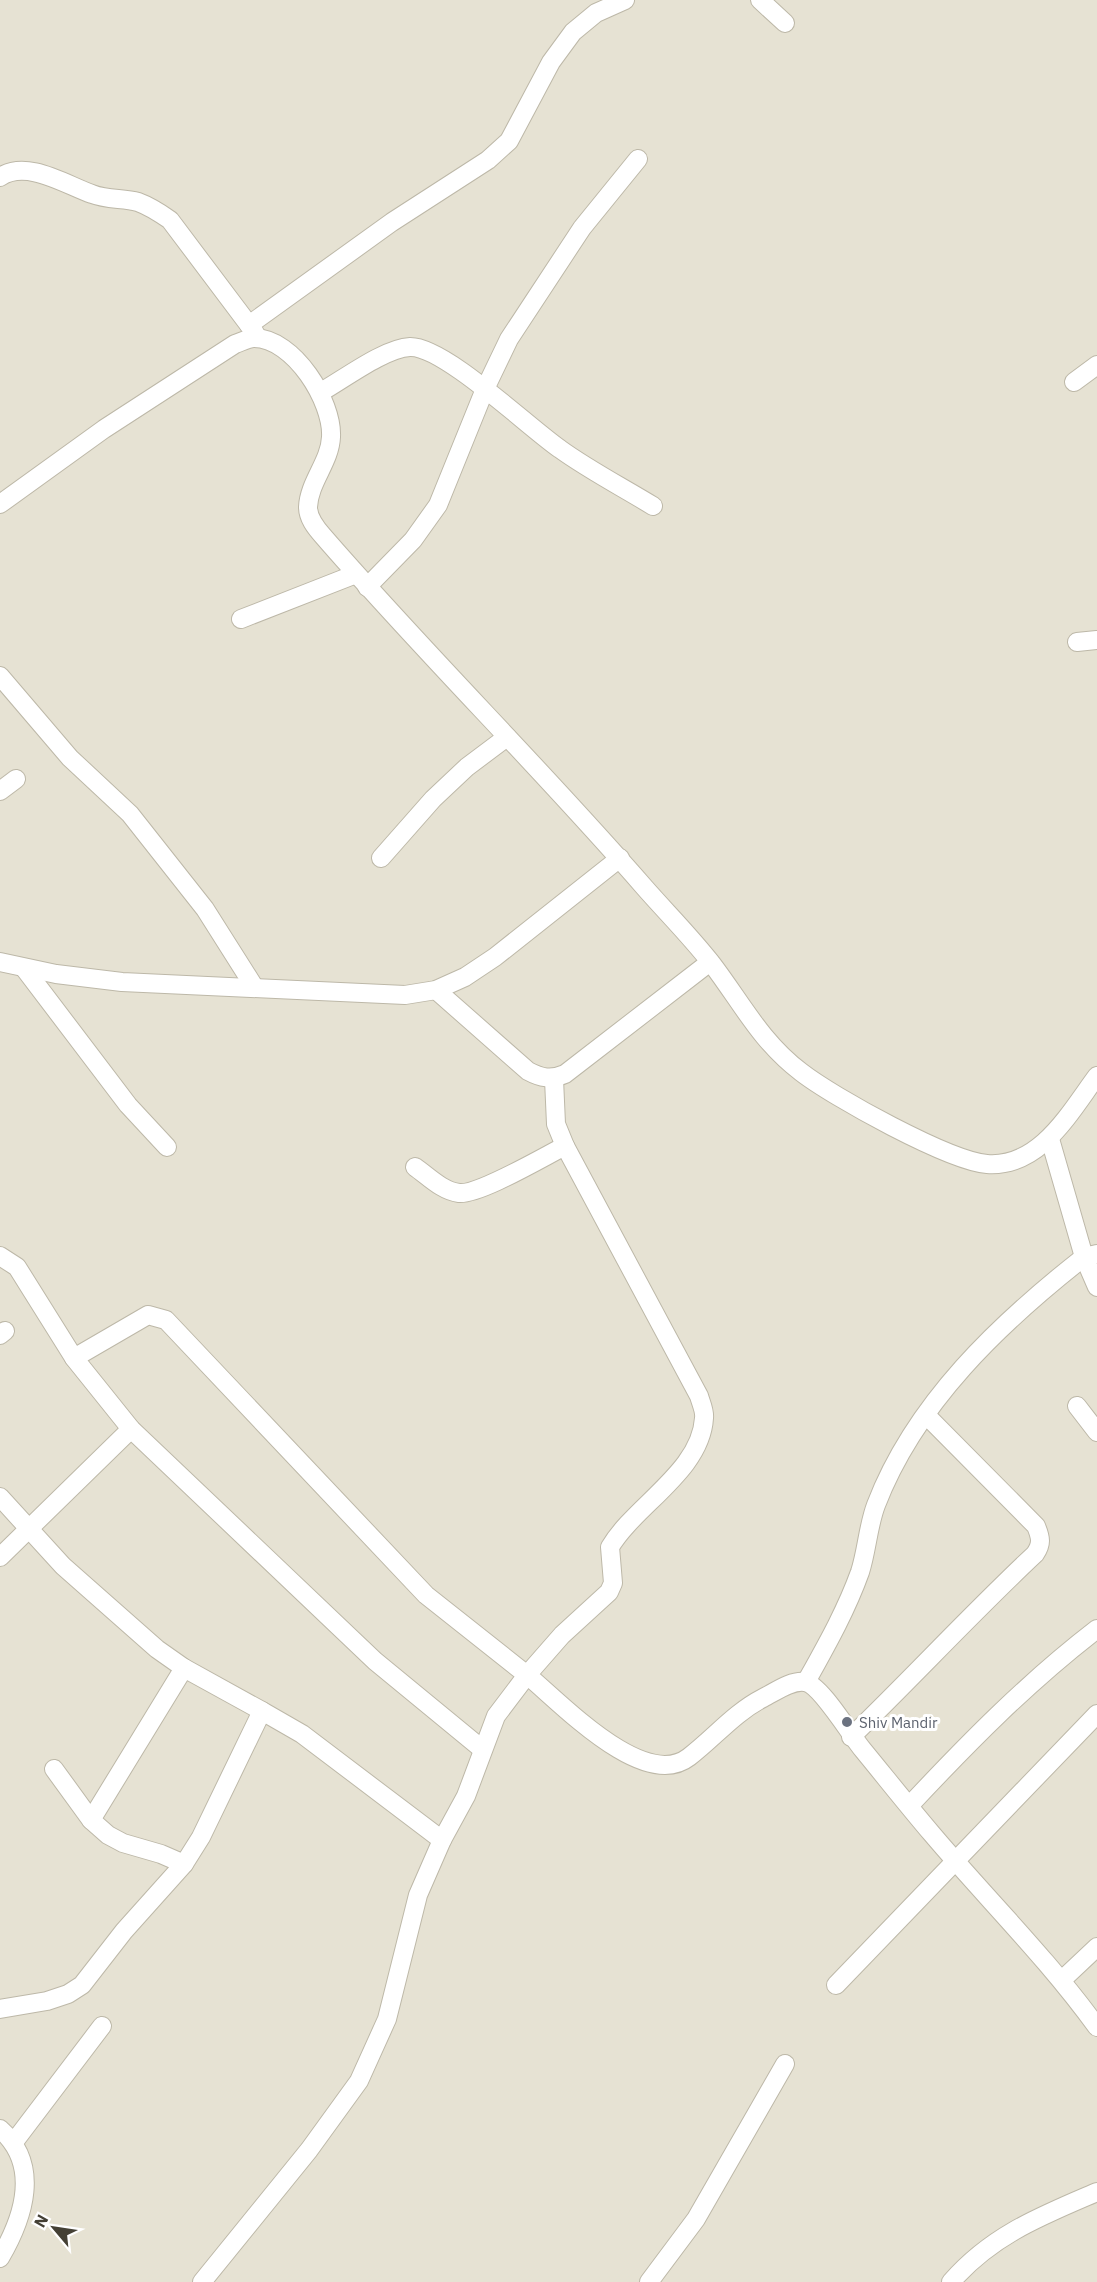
<svg xmlns="http://www.w3.org/2000/svg" width="1097" height="2282" font-family="'IBM Plex Sans',sans-serif">
	<rect width="100%" height="100%" fill="#f2efe5"/>
	<rect fill="#e6e2d3" x="0" y="0" width="1097" height="2282"/>
	<g fill="none" stroke-linecap="round" stroke-linejoin="round">
		<g stroke="#bdb8a8" stroke-width="20">
			<g id="street">
				<path d="M760,0L785,23"/>
				<path d="M0,177C27,159 66,185 92,194C107,200 123,198 138,202C149,206 160,213 170,220L255,333"/>
				<path d="M249,325L392,222L488,160L509,141L551,62L573,32L596,13L625,0"/>
				<path d="M1074,382L1097,365"/>
				<path d="M321,392C344,379 385,348 410,347C444,346 528,427 560,449C589,470 622,487 653,506"/>
				<path d="M0,504L104,429L235,344C241,342 249,338 254,338C294,338 333,402 331,437C330,462 309,482 308,507C308,518 315,527 323,536C427,656 541,768 645,888C667,913 691,937 712,964C741,1002 761,1042 801,1072C833,1097 949,1161 987,1164C1040,1168 1070,1112 1097,1076"/>
				<path d="M367,587L413,540L438,505L485,389L509,339L582,228L638,159"/>
				<path d="M241,619L356,574"/>
				<path d="M1077,642L1097,640"/>
				<path d="M0,676L70,758L130,814L205,909L255,988"/>
				<path d="M0,791L16,779"/>
				<path d="M381,858L433,799L467,767L507,737"/>
				<path d="M0,962L56,974L122,982L405,995L436,990L465,977L495,957L620,858"/>
				<path d="M24,968L128,1105L167,1147"/>
				<path d="M436,990L528,1071C541,1078 551,1080 565,1074L710,962"/>
				<path d="M554,1079L556,1124L565,1146L699,1396C701,1403 705,1411 704,1418C701,1471 635,1505 610,1547L613,1583L609,1592L562,1635L527,1675C560,1702 644,1792 689,1757C715,1737 734,1713 763,1698C775,1692 791,1680 805,1682C821,1685 851,1736 863,1750C886,1778 909,1807 932,1834C987,1899 1047,1958 1097,2027"/>
				<path d="M1050,1139L1084,1257L1097,1287"/>
				<path d="M415,1167C428,1176 442,1191 459,1193C479,1195 543,1157 565,1146"/>
				<path d="M0,1256L17,1267L74,1358L131,1429L375,1661L482,1749"/>
				<path d="M0,1335L5,1331"/>
				<path d="M74,1358L148,1315L166,1320L426,1595L527,1675L496,1716L466,1796L442,1840"/>
				<path d="M1077,1406L1097,1432"/>
				<path d="M0,1497L63,1566L157,1649L184,1668L262,1711"/>
				<path d="M0,1557L131,1429"/>
				<path d="M806,1682C826,1646 846,1611 860,1572C867,1550 868,1526 876,1505C915,1403 1000,1323 1084,1257L1097,1254"/>
				<path d="M851,1737C913,1677 972,1613 1035,1554C1042,1544 1041,1538 1036,1526L926,1415"/>
				<path d="M54,1769L91,1820L108,1835L123,1843L161,1854L184,1864"/>
				<path d="M910,1805C969,1742 1028,1682 1097,1629"/>
				<path d="M91,1820L184,1668"/>
				<path d="M1063,1979L1097,1947"/>
				<path d="M836,1985L1097,1714"/>
				<path d="M0,2009L47,2001L68,1994L82,1985L124,1931L184,1864L201,1837L262,1711L302,1734L442,1840L418,1895L387,2019L359,2081L309,2150L202,2282"/>
				<path d="M0,2129C41,2165 24,2217 0,2258"/>
				<path d="M14,2142L102,2026"/>
				<path d="M649,2282L696,2219L785,2064"/>
				<path d="M951,2282C992,2235 1041,2216 1097,2192"/>
			</g>
		</g>
		<use href="#street" stroke="#fff" stroke-width="18"/>
	</g>
	<circle fill="#6b7280" stroke="#fff" stroke-width="2" cx="847" cy="1722" r="6"/>
	<g text-anchor="middle" dominant-baseline="central" stroke-width="6" stroke-linejoin="round" paint-order="stroke">
		<g font-size="15" fill="#5b616d" stroke="#fff" text-anchor="start">
			<text x="859" y="1722">Shiv Mandir</text>
		</g>
	</g>
	<g transform="translate(54 2228) rotate(299)" stroke="#ffffff" stroke-width="4.5" paint-order="stroke">
	<path d="M0-4.5L10 22L0 15L-10 22Z" fill="#444035"/>
	<text y="-9" font-size="16" font-weight="bold" text-anchor="middle" fill="#444035">N</text>
	</g>
</svg>
